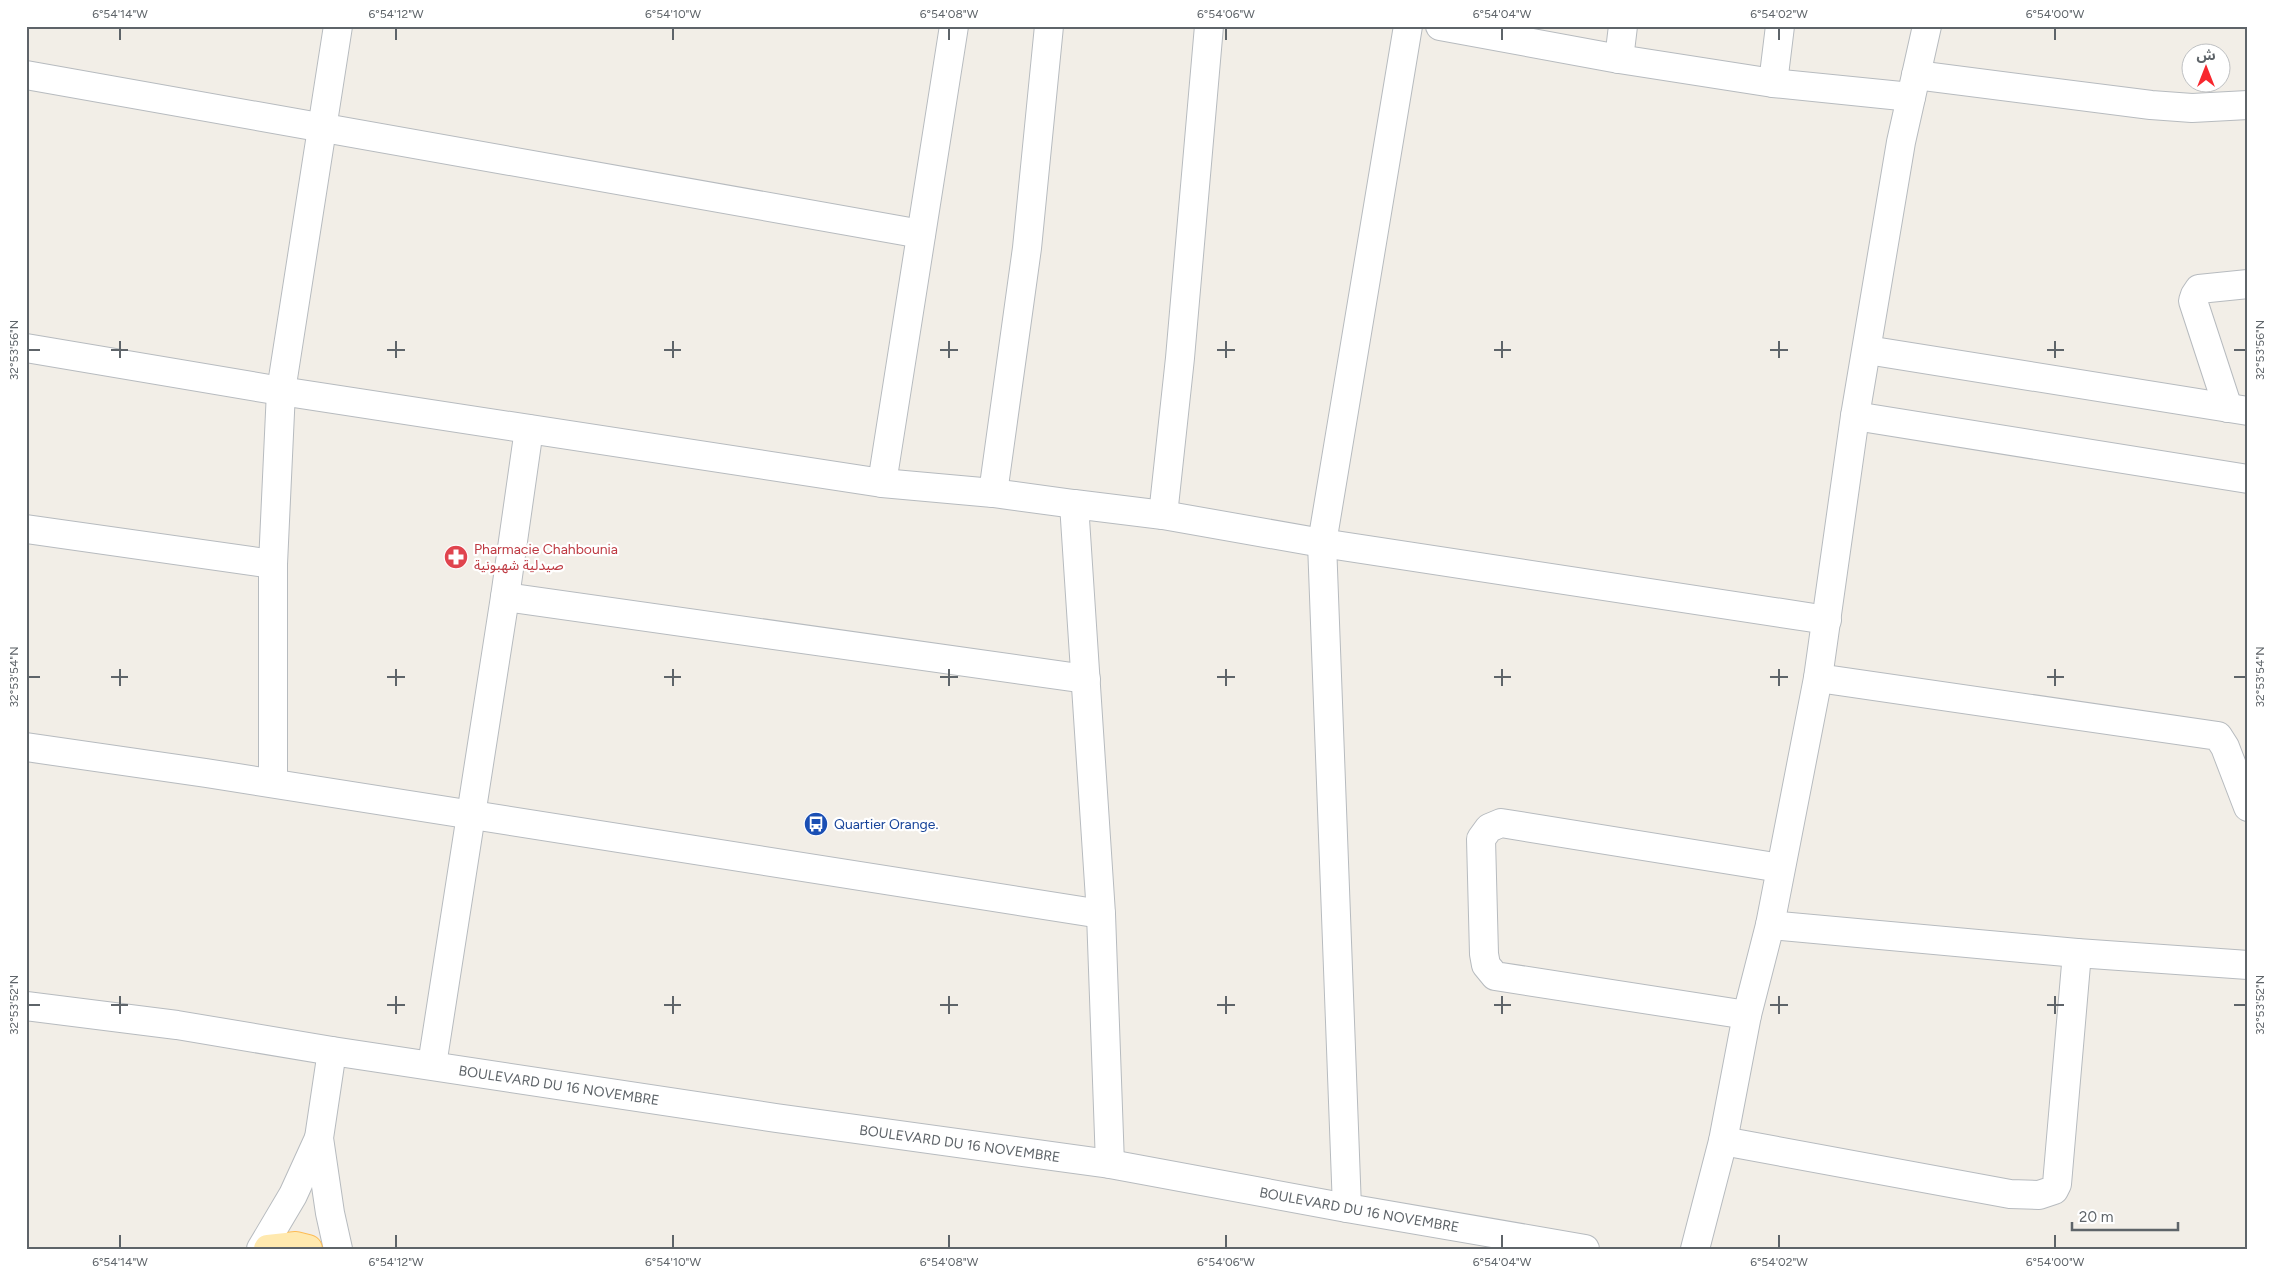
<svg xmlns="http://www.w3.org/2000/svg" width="2274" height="1275" font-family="Figtree,'Noto Sans Arabic',sans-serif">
	<rect width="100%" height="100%" fill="#f2eee7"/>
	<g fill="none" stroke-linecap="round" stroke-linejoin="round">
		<g stroke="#b7bbbf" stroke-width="30">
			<g id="street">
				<path d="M1440,26L1619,59L1773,83L1911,97"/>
				<path d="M1619,59L1623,26"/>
				<path d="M26,75L921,234"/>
				<path d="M1916,75L2151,105L2192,108L2248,105"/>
				<path d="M1773,83L1780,26"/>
				<path d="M26,348L281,391L882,483L993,493L1074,504"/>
				<path d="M1867,350L2248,411"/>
				<path d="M2228,408L2193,301L2195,295L2199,289L2248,284"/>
				<path d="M1855,416L2248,479"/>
				<path d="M882,483L954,26"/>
				<path d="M993,493L1027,248L1049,26"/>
				<path d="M1163,515L1180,358L1209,26"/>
				<path d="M26,529L273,564"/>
				<path d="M505,597L1086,679"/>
				<path d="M1818,678L2218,736L2225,747L2248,807"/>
				<path d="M26,747L206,773L1101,914"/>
				<path d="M273,783V564L281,391L338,26"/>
				<path d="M1770,925L2077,953L2248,965"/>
				<path id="s1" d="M26,1006L177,1025L332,1051L776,1118L1110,1164L1347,1208L1585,1249"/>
				<path d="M1747,1015L1495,976L1486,965L1484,954L1481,839L1489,828L1501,823L1780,868"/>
				<path d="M332,1051L319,1138L330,1213L338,1249"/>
				<path d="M432,1065L505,597L529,429"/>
				<path d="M1723,1141L2010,1194L2039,1195L2054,1190L2057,1184L2077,953"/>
				<path d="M1110,1164L1101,914L1074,504L1163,515L1322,543L1827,620"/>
				<path d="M1347,1208L1322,543L1408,26"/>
				<path d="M261,1249L293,1195L319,1138"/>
				<path d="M1695,1249L1723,1141L1747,1015L1770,925L1818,678L1855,416L1901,142L1927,26"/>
			</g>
		</g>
		<g stroke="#fdbc55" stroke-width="30">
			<path id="primary" d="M268,1249L296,1246L308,1249"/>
		</g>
		<use href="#street" stroke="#fff" stroke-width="28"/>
		<use href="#primary" stroke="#ffe9af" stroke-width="28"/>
	</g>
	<path fill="none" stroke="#5e6469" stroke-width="2" d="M120,28V40M396,28V40M673,28V40M949,28V40M1226,28V40M1502,28V40M1779,28V40M2055,28V40M120,341V358M396,341V358M673,341V358M949,341V358M1226,341V358M1502,341V358M1779,341V358M2055,341V358M28,350H40M111,350H128M387,350H405M664,350H681M940,350H958M1217,350H1235M1494,350H1511M1770,350H1788M2047,350H2064M2234,350H2246M120,669V686M396,669V686M673,669V686M949,669V686M1226,669V686M1502,669V686M1779,669V686M2055,669V686M28,677H40M111,677H128M387,677H405M664,677H681M940,677H958M1217,677H1235M1494,677H1511M1770,677H1788M2047,677H2064M2234,677H2246M120,996V1014M396,996V1014M673,996V1014M949,996V1014M1226,996V1014M1502,996V1014M1779,996V1014M2055,996V1014M28,1005H40M111,1005H128M387,1005H405M664,1005H681M940,1005H958M1217,1005H1235M1494,1005H1511M1770,1005H1788M2047,1005H2064M2234,1005H2246M120,1235V1248M396,1235V1248M673,1235V1248M949,1235V1248M1226,1235V1248M1502,1235V1248M1779,1235V1248M2055,1235V1248"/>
	<defs>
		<g id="pharmacy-disc" transform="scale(1.25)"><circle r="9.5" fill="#e0444e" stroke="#fff"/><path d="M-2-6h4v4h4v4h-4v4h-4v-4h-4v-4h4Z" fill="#fff"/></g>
		<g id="bus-disc" transform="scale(1.25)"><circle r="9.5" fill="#1a4fb4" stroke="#fff"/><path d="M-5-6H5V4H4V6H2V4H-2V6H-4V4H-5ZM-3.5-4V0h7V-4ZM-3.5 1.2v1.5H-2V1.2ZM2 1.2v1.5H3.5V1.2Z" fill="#fff"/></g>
	</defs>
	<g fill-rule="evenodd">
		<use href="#pharmacy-disc" x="456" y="557"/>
		<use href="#bus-disc" x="816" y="824"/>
	</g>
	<g text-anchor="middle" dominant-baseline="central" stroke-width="4.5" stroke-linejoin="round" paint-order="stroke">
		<g font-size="14" fill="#be3a42" stroke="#fff" text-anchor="start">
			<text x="474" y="549">Pharmacie Chahbounia<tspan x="474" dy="16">صيدلية شهبونية</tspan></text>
		</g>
		<g font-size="14" fill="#164399" stroke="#fff" text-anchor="start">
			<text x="834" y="824">Quartier Orange.</text>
		</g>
		<g font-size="14" fill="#5e6469" stroke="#fff">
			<text stroke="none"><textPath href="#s1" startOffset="539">BOULEVARD DU 16 NOVEMBRE</textPath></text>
			<text stroke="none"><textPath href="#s1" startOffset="944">BOULEVARD DU 16 NOVEMBRE</textPath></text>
			<text stroke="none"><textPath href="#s1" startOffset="1349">BOULEVARD DU 16 NOVEMBRE</textPath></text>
		</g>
	</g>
	<rect width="2274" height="1275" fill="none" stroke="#ffffff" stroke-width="55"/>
	<g transform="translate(2206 68)"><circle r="24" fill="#ffffff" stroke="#bfc1c3"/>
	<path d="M0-4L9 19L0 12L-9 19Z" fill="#f8272e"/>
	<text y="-8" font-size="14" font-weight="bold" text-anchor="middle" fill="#5e6469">ش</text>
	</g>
	<path d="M2072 1222v8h106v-8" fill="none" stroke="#5e6469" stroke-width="2.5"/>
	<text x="2079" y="1222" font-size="15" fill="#5e6469" stroke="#ffffff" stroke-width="4" paint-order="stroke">20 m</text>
	<rect x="28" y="28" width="2218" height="1220" fill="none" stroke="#5e6469" stroke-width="2"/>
	<g font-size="12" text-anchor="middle" fill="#5e6469">
		<text x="120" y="18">6°54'14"W</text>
		<text x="396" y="18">6°54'12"W</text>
		<text x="673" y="18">6°54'10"W</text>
		<text x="949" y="18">6°54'08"W</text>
		<text x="1226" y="18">6°54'06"W</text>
		<text x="1502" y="18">6°54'04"W</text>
		<text x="1779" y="18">6°54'02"W</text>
		<text x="2055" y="18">6°54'00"W</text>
		<text transform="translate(14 350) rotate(-90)" y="4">32°53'56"N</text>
		<text transform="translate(2260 350) rotate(-90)" y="4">32°53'56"N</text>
		<text transform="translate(14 677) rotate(-90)" y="4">32°53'54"N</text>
		<text transform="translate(2260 677) rotate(-90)" y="4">32°53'54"N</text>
		<text transform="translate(14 1005) rotate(-90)" y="4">32°53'52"N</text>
		<text transform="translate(2260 1005) rotate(-90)" y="4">32°53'52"N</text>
		<text x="120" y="1266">6°54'14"W</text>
		<text x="396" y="1266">6°54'12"W</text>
		<text x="673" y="1266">6°54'10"W</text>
		<text x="949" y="1266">6°54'08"W</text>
		<text x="1226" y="1266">6°54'06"W</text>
		<text x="1502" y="1266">6°54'04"W</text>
		<text x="1779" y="1266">6°54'02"W</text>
		<text x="2055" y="1266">6°54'00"W</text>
	</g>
</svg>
